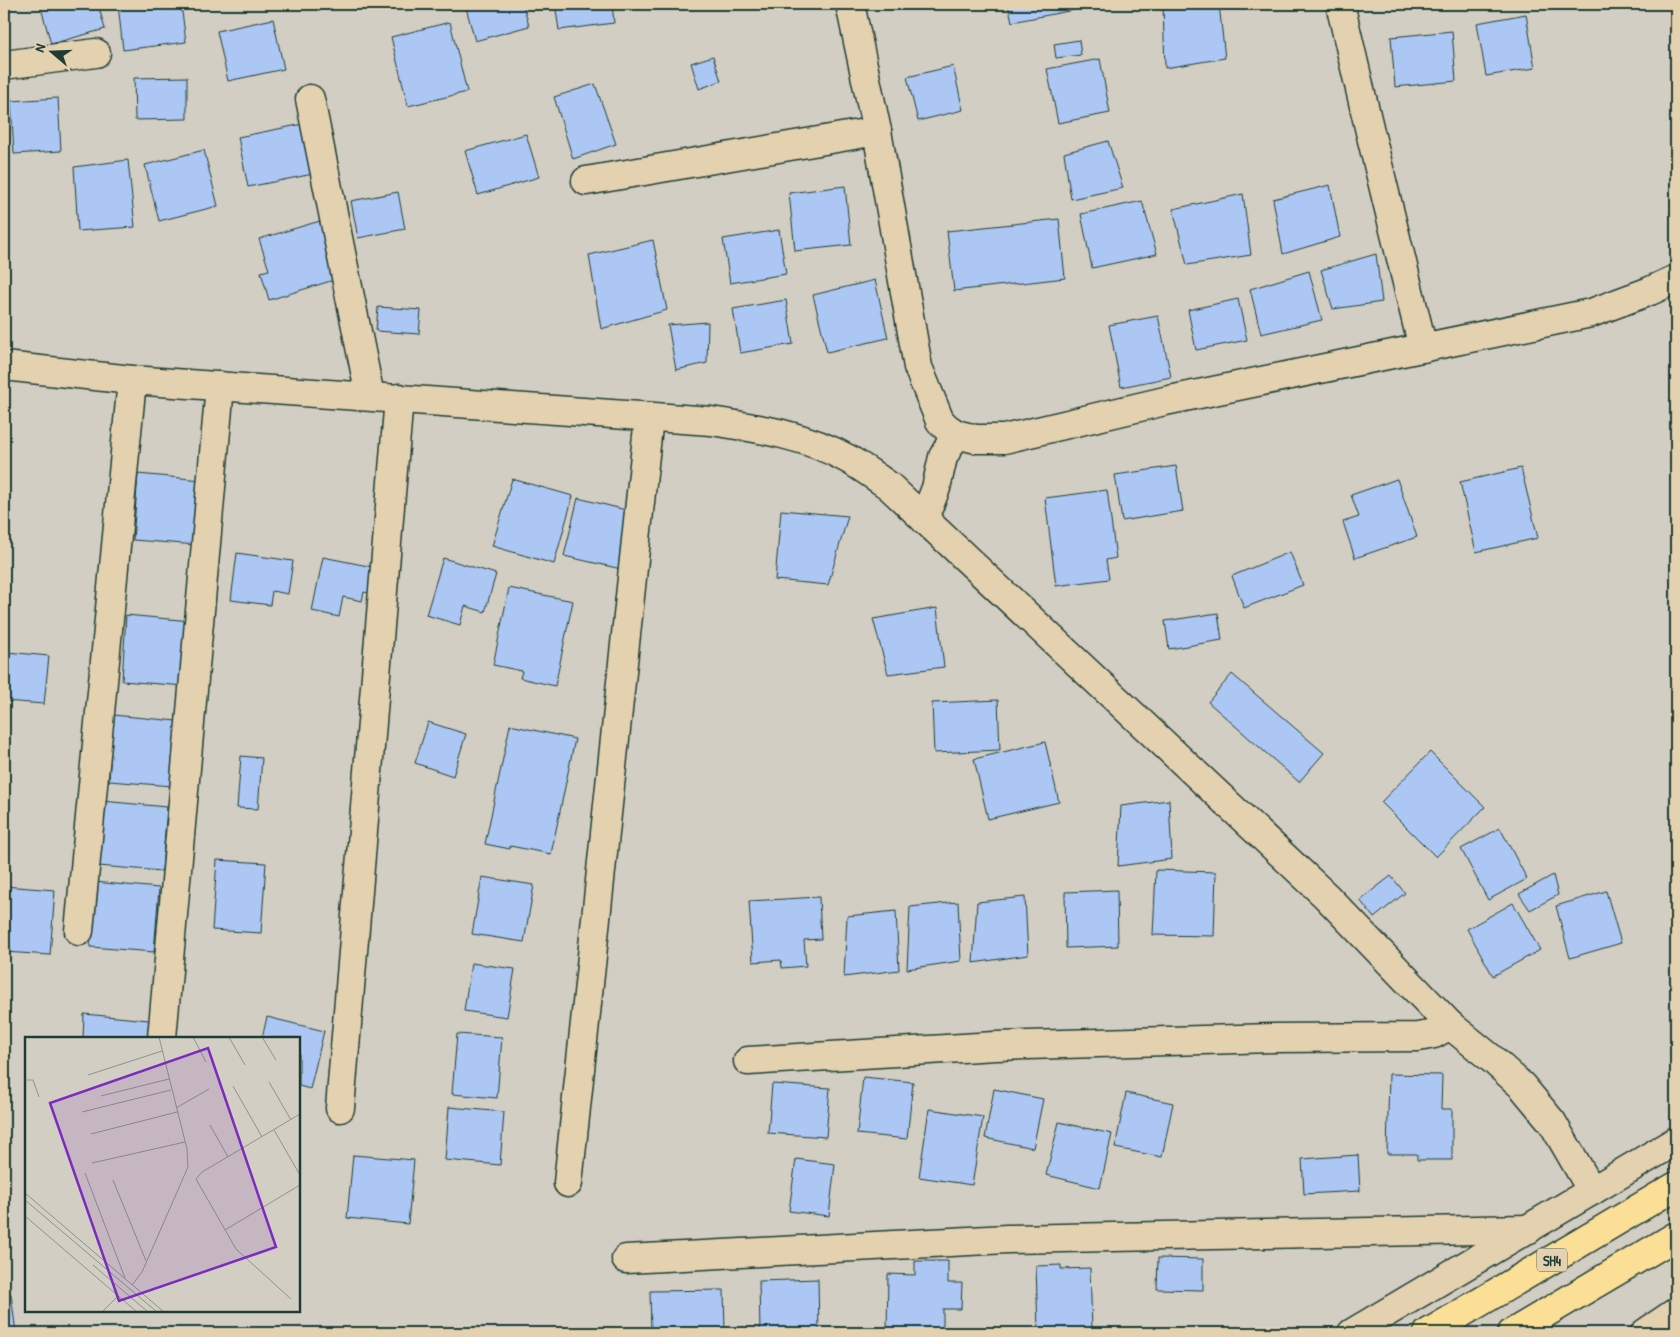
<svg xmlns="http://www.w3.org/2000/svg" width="1680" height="1337" font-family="'Patrick Hand',sans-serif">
	<rect width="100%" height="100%" fill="#d3cec4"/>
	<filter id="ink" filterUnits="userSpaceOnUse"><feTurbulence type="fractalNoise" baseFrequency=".02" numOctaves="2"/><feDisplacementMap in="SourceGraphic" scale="10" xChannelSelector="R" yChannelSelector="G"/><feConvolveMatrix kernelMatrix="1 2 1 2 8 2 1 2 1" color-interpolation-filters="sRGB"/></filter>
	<g filter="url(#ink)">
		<g fill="#acc7f4" stroke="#1f3d34">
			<path d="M40,4H98L105,29L51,44Z"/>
			<path d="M118,4H181L186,42L123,50Z"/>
			<path d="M465,4H523L529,26L475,41Z"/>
			<path d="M555,4H612L614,23L559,30Z"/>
			<path d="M1008,4H1072L1074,10L1012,22Z"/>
			<path d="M1180,4H1219L1225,58L1165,68L1163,6Z"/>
			<path d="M1472,4H1491L1473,7Z"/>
			<path d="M1526,14L1535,68L1486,76L1477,23Z"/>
			<path d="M273,19L284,69L228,81L217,31Z"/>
			<path d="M450,22L467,92L408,106L391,37Z"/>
			<path d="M1452,31L1456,81L1395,87L1391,37Z"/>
			<path d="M1079,40L1081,55L1056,58L1054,44Z"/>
			<path d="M713,56L721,81L699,89L691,63Z"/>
			<path d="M1100,59L1110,113L1058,123L1047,69Z"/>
			<path d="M953,66L963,110L918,121L907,77Z"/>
			<path d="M187,77V119L135,120L134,78Z"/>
			<path d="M595,84L616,144L573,159L554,97Z"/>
			<path d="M58,98L61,151L14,154L11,101Z"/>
			<path d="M303,124L313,174L248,187L238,137Z"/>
			<path d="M526,134L539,177L478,195L465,151Z"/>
			<path d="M1108,141L1123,188L1071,199L1064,153Z"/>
			<path d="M204,150L218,206L159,221L145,165Z"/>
			<path d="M128,160L135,227L78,231L74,167Z"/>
			<path d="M1330,185L1340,237L1283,254L1273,199Z"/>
			<path d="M845,186L851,245L795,251L789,193Z"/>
			<path d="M398,192L405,229L358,238L351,201Z"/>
			<path d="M1243,194L1251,255L1187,265L1173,209Z"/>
			<path d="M1142,201L1157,254L1092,268L1081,214Z"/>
			<path d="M1059,219L1065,278L954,291L947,231Z"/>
			<path d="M320,221L337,279L269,300L261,272L269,270L259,239Z"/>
			<path d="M779,230L786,274L730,283L723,239Z"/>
			<path d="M653,240L667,310L601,329L589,255Z"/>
			<path d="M1376,254L1382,302L1333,309L1321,270Z"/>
			<path d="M1309,271L1322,320L1261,334L1250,289Z"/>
			<path d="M875,280L888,338L827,352L813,295Z"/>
			<path d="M1238,299L1247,340L1196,350L1188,310Z"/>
			<path d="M786,300L793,344L740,353L733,309Z"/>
			<path d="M378,307L421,310L419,334L376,331Z"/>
			<path d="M1158,316L1171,377L1121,387L1109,325Z"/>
			<path d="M708,322L707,363L676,370L668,325Z"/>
			<path d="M1176,466L1183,511L1122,521L1115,475Z"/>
			<path d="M1521,468L1538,538L1476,552L1460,482Z"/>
			<path d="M138,474L202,480L197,545L133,540Z"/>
			<path d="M512,479L573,496L554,564L492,546Z"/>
			<path d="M1397,479L1417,537L1355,558L1343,522L1359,517L1351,495Z"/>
			<path d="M1107,490L1116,558L1106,560L1109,579L1056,586L1045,498Z"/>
			<path d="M578,498L634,512L621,569L564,556Z"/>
			<path d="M781,510L848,516L828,585L775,580Z"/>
			<path d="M1290,552L1303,585L1244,608L1232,576Z"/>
			<path d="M237,553L293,561L288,594L272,591L270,605L231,600Z"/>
			<path d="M323,557L378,568L373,594L364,592L362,601L343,597L339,617L312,611Z"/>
			<path d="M443,558L496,574L485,612L465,606L460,625L426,615Z"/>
			<path d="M509,588L573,601L555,686L520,678L522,671L493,665Z"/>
			<path d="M937,608L944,667L888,674L873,619Z"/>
			<path d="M1218,613L1222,640L1169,649L1165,621Z"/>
			<path d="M126,615L191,621L185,686L122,681Z"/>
			<path d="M7,652L49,656L44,704L4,701Z"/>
			<path d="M1232,674L1324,753L1299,782L1208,702Z"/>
			<path d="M998,700L1000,750L934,753L932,703Z"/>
			<path d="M113,715L177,721L172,786L109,781Z"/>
			<path d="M428,722L466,734L453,776L415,763Z"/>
			<path d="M510,725L575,739L551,854L510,846V849L485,844Z"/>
			<path d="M1045,742L1059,802L988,819L974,759Z"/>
			<path d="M1430,752L1485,807L1436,857L1381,802Z"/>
			<path d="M241,756L262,758L258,809L237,808Z"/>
			<path d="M1169,800L1172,859L1118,866L1121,806Z"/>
			<path d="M102,801L167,807L162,871L98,866Z"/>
			<path d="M1500,828L1527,879L1488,900L1461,849Z"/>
			<path d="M217,860L266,863L261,933L212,930Z"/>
			<path d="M1156,870L1216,872L1214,936L1153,935Z"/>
			<path d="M1553,875L1558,895L1530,910L1519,894Z"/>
			<path d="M1391,876L1405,893L1374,918L1360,900Z"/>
			<path d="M482,877L534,885L524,942L472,934Z"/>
			<path d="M94,882L159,888L154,952L90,947Z"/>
			<path d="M4,886L55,890L50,955L4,952Z"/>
			<path d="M1117,890L1118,946L1066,948L1065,892Z"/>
			<path d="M1606,891L1621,943L1570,958L1556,906Z"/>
			<path d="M819,897L821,939L804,940L806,966L782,968L781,960L753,962L749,901Z"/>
			<path d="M1025,897L1028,955L973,963L977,902Z"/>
			<path d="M958,902L961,961L907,969L910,907Z"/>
			<path d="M1513,903L1540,950L1493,976L1467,929Z"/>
			<path d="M896,911L899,970L844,977L847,916Z"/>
			<path d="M471,963L515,969L507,1017L464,1011Z"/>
			<path d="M84,1014L149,1020L147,1038H83Z"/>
			<path d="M267,1017L324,1031L310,1089L299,1086V1038H262Z"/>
			<path d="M457,1034L502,1037L497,1098L452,1094Z"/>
			<path d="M1389,1074L1442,1075L1441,1109H1452V1160H1417V1154H1387Z"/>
			<path d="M863,1077L913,1082L907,1139L857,1134Z"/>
			<path d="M772,1084L830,1088L826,1137L768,1133Z"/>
			<path d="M994,1089L1043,1099L1033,1148L985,1138Z"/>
			<path d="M1126,1093L1173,1103L1162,1157L1115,1148Z"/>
			<path d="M449,1107L504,1112L500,1165L445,1160Z"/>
			<path d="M929,1109L983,1117L972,1185L919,1177Z"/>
			<path d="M1059,1122L1112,1134L1100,1188L1046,1175Z"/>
			<path d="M353,1155L414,1160L408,1224L347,1218Z"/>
			<path d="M1358,1155L1360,1191L1304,1194L1302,1159Z"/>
			<path d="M796,1159L835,1164L829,1216L789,1211Z"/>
			<path d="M1158,1258L1203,1259V1290L1157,1289Z"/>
			<path d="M915,1261H948V1283H962L961,1309H943V1333L887,1332L888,1274L915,1275Z"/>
			<path d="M1061,1265V1269L1090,1268L1092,1329L1038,1331L1036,1266Z"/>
			<path d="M818,1279L819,1333H760L759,1281Z"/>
			<path d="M724,1290L725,1333H651L650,1291Z"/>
			<path d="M11,1294L16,1333H4V1295Z"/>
		</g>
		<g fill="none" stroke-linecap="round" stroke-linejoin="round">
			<g stroke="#1f3d34" stroke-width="31">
				<g id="minor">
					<path d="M850,4L877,131L918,367L940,421L947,428L956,434L976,439H1004L1165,401L1591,313L1650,291L1676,279"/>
					<path d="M1340,4L1371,136L1423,348"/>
					<path d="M4,65L96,53"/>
					<path d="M310,99L370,396"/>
					<path d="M586,181L877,131"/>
					<path d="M924,519L936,488L943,457L956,434"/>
					<path d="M79,931L132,380"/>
					<path d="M162,1038L220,386"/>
					<path d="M748,1061L995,1046L1273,1038L1418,1037L1434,1034L1450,1025"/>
					<path d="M340,1108L399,398"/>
					<path d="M568,1183L649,417"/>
					<path d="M626,1259L1007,1239L1529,1229"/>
				</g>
			</g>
			<g stroke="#1f3d34" stroke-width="31">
				<g id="tertiary">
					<path d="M4,366L132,380L711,421C757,428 806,435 848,459C862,467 876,477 889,486L1326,896L1450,1025L1492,1059L1522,1086L1552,1122L1592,1191"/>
					<path d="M1352,1333L1676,1141"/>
					<path d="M1645,1333L1676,1312"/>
				</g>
			</g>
			<g stroke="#1f3d34" stroke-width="31">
				<g id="trunk">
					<path d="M1428,1333L1676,1186"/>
					<path d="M1512,1333L1676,1236"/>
				</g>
			</g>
			<use href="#minor" stroke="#e4d1af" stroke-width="28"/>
			<use href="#tertiary" stroke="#e4d1af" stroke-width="28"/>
			<use href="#trunk" stroke="#fbdf96" stroke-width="28"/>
		</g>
	</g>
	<g text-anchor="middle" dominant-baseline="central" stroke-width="5" stroke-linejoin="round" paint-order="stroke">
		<rect fill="#e4d1af" stroke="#5a6959" stroke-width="1" x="1537" y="1248.5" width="30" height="23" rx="4"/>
		<g font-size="14" font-weight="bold" fill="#1f3d34">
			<text x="1552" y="1260">SH4</text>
		</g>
	</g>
	<g transform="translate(25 1037)">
		<rect width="275" height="275" fill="#d3cec4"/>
		<path fill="none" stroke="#8b948a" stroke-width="1" d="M168,0L181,25M204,0L220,28M237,0L251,23M63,38L137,14M2,43H8L14,60M244,45L266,83M208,49L237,100M76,59L144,42M151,71L184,52M57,75L146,53M185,88L203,120M249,93L275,138M66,97L152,75M67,126L160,105M60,136L100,241M88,143L121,224M0,156L139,275M0,163L132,275M0,179L112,275M200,193L275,148M68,228L123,275M107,248L117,235L163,130L162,112L134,0M266,262L211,212L171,142L177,135L275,77M77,275L92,260"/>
		<path fill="#7b2cbf" fill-opacity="0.15" stroke="#7b2cbf" stroke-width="2.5" d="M183,11L251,210L94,264L25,66Z"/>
		<rect width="275" height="275" fill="none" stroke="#1f3d34" stroke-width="2.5"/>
	</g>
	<rect width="1680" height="1337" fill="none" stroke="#e4d1af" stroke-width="20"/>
	<rect x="10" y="10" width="1660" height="1317" fill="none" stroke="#1f3d34" stroke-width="2" filter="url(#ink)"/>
	<g transform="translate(52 52) rotate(289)" stroke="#e4d1af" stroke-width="4" paint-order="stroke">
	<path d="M0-4L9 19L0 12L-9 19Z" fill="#1f3d34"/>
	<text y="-8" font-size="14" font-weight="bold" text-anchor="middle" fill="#1f3d34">N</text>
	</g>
</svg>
